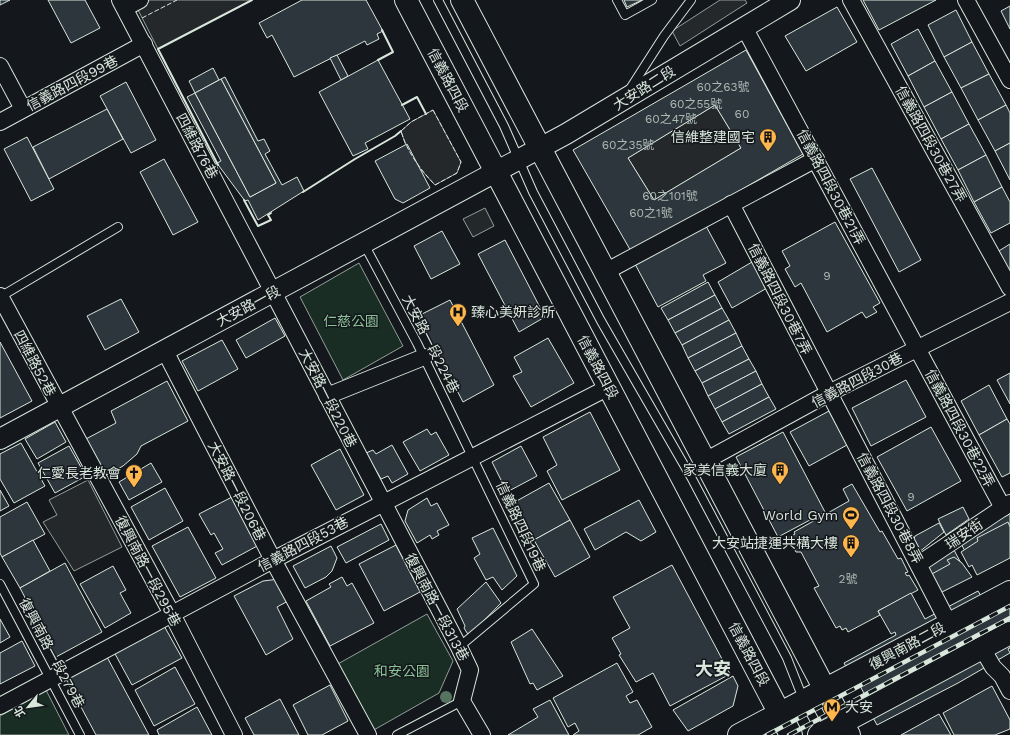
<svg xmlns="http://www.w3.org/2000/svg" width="1010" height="735" font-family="'Work Sans','Noto Sans TC',sans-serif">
	<rect width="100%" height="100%" fill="#14181c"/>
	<g fill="#1a2d24" stroke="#939e99">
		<path d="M359,263L403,346L343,380L300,297Z"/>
		<path d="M427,614L453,661L439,693L372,731L336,665Z"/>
		<path d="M46,690L69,735H0V716Z"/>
	</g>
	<g fill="#24282b" stroke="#939e99">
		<path d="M148,0H252L158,49L136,6Z"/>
		<path d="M720,0H745L747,3L680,46L672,31Z"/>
		<path d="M715,105L741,148L654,200L628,158Z"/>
		<path d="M433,110L461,162L457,173L435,185L419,168L405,143L401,131L411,122Z"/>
		<path d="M485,208L494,226L473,237L463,219Z"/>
		<path d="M88,480L122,547L74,571L43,522L57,515L49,500Z"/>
	</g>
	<g fill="#2c363c" stroke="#d8e6dc" fill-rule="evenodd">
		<path d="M0,0H10L0,5Z"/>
		<path d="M48,0H85L100,28L71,43Z"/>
		<path d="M302,0H366L383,31L377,34L379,39L367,45L365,41L294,77L272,35L267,38L259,23Z"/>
		<path d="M624,0H642L627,7Z"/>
		<path d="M863,0H936L879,30Z"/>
		<path d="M1010,6V29L1001,11Z"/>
		<path d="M837,7L857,42L806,71L785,36Z"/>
		<path d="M956,10L972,42L944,57L928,25Z"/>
		<path d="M918,29L935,61L908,76L891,44Z"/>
		<path d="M972,42L989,74L961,88L944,57Z"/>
		<path d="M746,50L803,154L632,253L573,150ZM715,105L741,148L654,200L628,158Z"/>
		<path d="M337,55L348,76L341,80L330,58Z"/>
		<path d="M378,60L410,119L365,143L368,149L353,156L319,92Z"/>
		<path d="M935,61L952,92L924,107L908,76Z"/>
		<path d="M213,68L219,80L195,93L189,81Z"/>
		<path d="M989,74L1006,105L978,120L961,88Z"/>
		<path d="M225,77L258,141L264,139L270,151L265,154L282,185L297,177L304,191L258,220L248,200L245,201L219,166L217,163L221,161L187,97L195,93L250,197L276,183L221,79Z"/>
		<path d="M221,79L276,183L250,197L195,93Z"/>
		<path d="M126,82L156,140L131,153L100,96Z"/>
		<path d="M952,92L969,124L941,139L924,107Z"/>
		<path d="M1006,105L1010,113V143L995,151L978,120Z"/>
		<path d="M107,109L123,139L49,179L33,147Z"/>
		<path d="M969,124L986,155L958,170L941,139Z"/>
		<path d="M27,137L54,189L31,201L4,149Z"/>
		<path d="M1010,143V180L995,151Z"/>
		<path d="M407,144L430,188L403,203L395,199L375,161Z"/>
		<path d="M986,155L1002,187L974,202L958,170Z"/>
		<path d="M164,159L198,222L173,235L140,172Z"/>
		<path d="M872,168L921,260L899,272L850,179Z"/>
		<path d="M1002,187L1010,202V223L991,233L974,202Z"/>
		<path d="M835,222L880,303L873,307L877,312L866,318L862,312L827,332L801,283L795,287L785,269L790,266L782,251Z"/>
		<path d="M706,226L726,263L703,275L706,281L658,307L635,264Z"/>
		<path d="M442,231L460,264L431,279L414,246Z"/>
		<path d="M505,240L545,317L519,332L478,254Z"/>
		<path d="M1010,244V281L994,254Z"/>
		<path d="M752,262L767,288L732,308L718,282Z"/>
		<path d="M708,282L715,295L668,320L661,308Z"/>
		<path d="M715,295L722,308L675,333L668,320Z"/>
		<path d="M121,299L139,332L105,350L87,316Z"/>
		<path d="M450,300L494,385L463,402L418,316Z"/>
		<path d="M722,308L729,320L682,345L675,333Z"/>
		<path d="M275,318L285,336L246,358L236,340Z"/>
		<path d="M729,320L736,333L688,358L682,345Z"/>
		<path d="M736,333L742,346L695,371L688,358Z"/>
		<path d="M548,338L574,383L531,407L513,376L522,372L514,357Z"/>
		<path d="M222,340L238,369L198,391L182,361Z"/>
		<path d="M0,342L32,401L0,418Z"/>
		<path d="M742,346L749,359L702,383L695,371Z"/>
		<path d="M749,359L756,371L708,396L702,383Z"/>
		<path d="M756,371L762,384L715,409L708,396Z"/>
		<path d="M1010,373V404L997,380Z"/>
		<path d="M906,380L926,417L871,446L852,408Z"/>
		<path d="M167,381L188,421L141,446L137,454L123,466L103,477L84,440L116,423L111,411Z"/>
		<path d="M762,384L769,397L722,422L715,409Z"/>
		<path d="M989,385L1007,419L979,435L961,401Z"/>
		<path d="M769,397L776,409L729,434L722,422Z"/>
		<path d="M829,411L847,445L809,466L790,432Z"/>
		<path d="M590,412L620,470L562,500L547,471L557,465L543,437Z"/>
		<path d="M1007,419L1010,424V473L1002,477L979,435Z"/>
		<path d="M55,422L66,442L37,459L25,439Z"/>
		<path d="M931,427L961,481L907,511L877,457Z"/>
		<path d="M427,429L431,435L436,432L449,455L420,471L403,442Z"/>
		<path d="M783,432L825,512L778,537L736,457Z"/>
		<path d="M21,443L45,486L14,503L0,479V454Z"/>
		<path d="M392,445L408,474L392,483L388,476L381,479L366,453L373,450L376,454Z"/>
		<path d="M69,446L86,476L55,493L38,463Z"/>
		<path d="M521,446L537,476L507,492L492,462Z"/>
		<path d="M340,449L364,495L336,510L311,465Z"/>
		<path d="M151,463L162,482L129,500L119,482Z"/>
		<path d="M549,483L570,520L534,540L513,503Z"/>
		<path d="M852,484L880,532L882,531L898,559L901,558L908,572L905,573L907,576L909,575L918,590L878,611L880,615L848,632L846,628L842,630L840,626L836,628L814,588L819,586L801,552H796L788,538L795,534L794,532L849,501L843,489Z"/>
		<path d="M165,488L183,521L149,540L131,507Z"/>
		<path d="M0,490L9,506L0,511Z"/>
		<path d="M232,497L259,545L222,565L215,553L223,549L214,533L211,535L199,514Z"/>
		<path d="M427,498L431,506L437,503L449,525L437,531L439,535L432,539L430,535L417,543L405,521L408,510Z"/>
		<path d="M639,500L656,532L641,541L626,532L595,550L584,529Z"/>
		<path d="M27,502L45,534L2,557L0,553V517Z"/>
		<path d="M963,507L969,519L946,535L938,519Z"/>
		<path d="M1010,512V546L973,566L959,540Z"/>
		<path d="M570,520L590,557L555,577L534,540Z"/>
		<path d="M1008,522L1010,527V558L977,575L972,565L969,567L961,552L978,541L977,538Z"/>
		<path d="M939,523L944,532L918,553L913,542L915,536Z"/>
		<path d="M381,524L389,540L346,563L337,547Z"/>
		<path d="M188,527L216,578L180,597L152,546Z"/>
		<path d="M493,528L517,576L502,590L493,577L486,580L474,558L480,554L472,538Z"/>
		<path d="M33,540L50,571L20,588L2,557Z"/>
		<path d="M396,545L420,592L384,611L359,564Z"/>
		<path d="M331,546L337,558L332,571L326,577L305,588L293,566Z"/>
		<path d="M954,550L964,569L937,584L927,566Z"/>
		<path d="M954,557L962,563L972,577L940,593L930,575L950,564L947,560Z"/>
		<path d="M65,563L102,632L56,657L20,588Z"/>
		<path d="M672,565L730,674L670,706L653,673L636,682L619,655L621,654L612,638L630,628L613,597Z"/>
		<path d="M113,566L126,590L120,593L131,613L105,628L80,584Z"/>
		<path d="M342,577L347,586L352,583L374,623L330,646L306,601L331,587L329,584Z"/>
		<path d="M279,579L288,601L277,607L293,639L266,655L234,596L263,581Z"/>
		<path d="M486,582L501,603L469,636L464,628L465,626L457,609Z"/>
		<path d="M1010,590V648L1008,649L1010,653L958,683L877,725L870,712L859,718L850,703L865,695L860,686L846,693L839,680L850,674L844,663L896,635L895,632L891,634L878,611L911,593L925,619L978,591L981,596Z"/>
		<path d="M0,619L10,637L0,643Z"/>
		<path d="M163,624L182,658L132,685L114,652Z"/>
		<path d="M532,629L563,676L537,690L533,683L530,684L511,642Z"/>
		<path d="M22,641L35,666L0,684V653Z"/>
		<path d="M107,657L149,735H96L66,679Z"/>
		<path d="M617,663L633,692L626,696L630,703L637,700L652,727L638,735H573L579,731L575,723L568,727L553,698Z"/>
		<path d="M175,667L195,704L154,726L135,690Z"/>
		<path d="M733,676L738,686L733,706L688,731L673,710Z"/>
		<path d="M330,685L348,721L322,735H308L293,705Z"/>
		<path d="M992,686L1010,720V729L995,735H954L943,713Z"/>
		<path d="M280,699L299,735H254L245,718Z"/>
		<path d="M550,700L569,735H508L538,717L533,709Z"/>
		<path d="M197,707L212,735H159L157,730Z"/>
		<path d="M939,714L951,735H901Z"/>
	</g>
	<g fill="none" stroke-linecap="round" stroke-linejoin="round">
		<g stroke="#d8e6dc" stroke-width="10">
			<g id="service">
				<path d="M438,0L504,126L533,192L601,321L691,477L787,658L804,701L821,732"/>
				<path d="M617,0L625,15L652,0"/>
				<path d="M630,89L664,36L691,0"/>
				<path d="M364,244L417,343L534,584L459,647"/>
				<path d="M0,297L118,227"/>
				<path d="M0,584L80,735"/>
				<path d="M397,735L462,701"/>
			</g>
		</g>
		<g stroke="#d8e6dc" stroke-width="18">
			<g id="minor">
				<path d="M120,0L459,647L470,670L462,701L482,735"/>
				<path d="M851,0L1010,288"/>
				<path d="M966,0L1010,80"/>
				<path d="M125,8L140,0"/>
				<path d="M744,27L1003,508"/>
				<path d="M0,66L23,109"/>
				<path d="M0,122L144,44"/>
				<path d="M731,204L949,624"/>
				<path d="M605,272L816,159"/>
				<path d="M0,296L172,614L234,735"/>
				<path d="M165,351L273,560L368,735"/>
				<path d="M327,396L424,357"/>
				<path d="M705,461L829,393L1010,302"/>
				<path d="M919,564L1010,503"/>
				<path d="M982,648L993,667L1002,676L1010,691"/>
				<path d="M0,706L273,560L609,387"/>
			</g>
		</g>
		<g stroke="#d8e6dc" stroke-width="22">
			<path id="tertiary" d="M0,439L566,134L790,0"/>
		</g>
		<g stroke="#d8e6dc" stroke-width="24">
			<g id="secondary">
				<path d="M406,0L791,735"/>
				<path d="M462,0L849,735"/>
				<path d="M739,735L1010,592"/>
				<path d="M819,735L1010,633"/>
			</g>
		</g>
		<use href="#service" stroke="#14181c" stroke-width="8"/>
		<use href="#minor" stroke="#14181c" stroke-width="16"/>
		<use href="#tertiary" stroke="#14181c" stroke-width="20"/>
		<use href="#secondary" stroke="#14181c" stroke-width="22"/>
		<g stroke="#d8e6dc" stroke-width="4.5">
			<g id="rail">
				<path d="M767,735L1010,606"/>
				<path d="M789,735L1010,618"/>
			</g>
		</g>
		<use href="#rail" stroke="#14181c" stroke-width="3" stroke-dasharray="9" stroke-linecap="butt"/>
		<g stroke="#d8e6dc" stroke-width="1" stroke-dasharray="5 2" stroke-linecap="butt">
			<path d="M142,18L177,0"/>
			<path d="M433,110L461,162L457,173L435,185C420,169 407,152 401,131L411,122Z"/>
		</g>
		<g stroke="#d8e6dc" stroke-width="2">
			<path d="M378,60L393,52L382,30"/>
			<path d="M402,105L417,97L426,114"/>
			<path d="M218,165L158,49L252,0"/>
			<path d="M303,192L355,159L395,136L401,131"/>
			<path d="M244,200L258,226L271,220L268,215L271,213"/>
		</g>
	</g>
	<circle fill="#55745f" cx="446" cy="697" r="6"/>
	<defs>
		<g id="building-pin" transform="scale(0.9)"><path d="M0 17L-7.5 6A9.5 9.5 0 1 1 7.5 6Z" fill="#ffb74d" stroke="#14181c"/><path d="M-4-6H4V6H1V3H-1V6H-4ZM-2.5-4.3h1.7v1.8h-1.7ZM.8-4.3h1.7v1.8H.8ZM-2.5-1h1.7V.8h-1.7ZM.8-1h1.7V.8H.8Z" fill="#111"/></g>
		<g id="hospital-pin" transform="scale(0.9)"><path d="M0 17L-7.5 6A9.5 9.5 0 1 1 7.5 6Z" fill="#ffb74d" stroke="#14181c"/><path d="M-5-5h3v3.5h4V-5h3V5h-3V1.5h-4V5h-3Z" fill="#111"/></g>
		<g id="church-pin" transform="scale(0.9)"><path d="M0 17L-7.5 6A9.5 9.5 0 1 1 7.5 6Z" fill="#ffb74d" stroke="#14181c"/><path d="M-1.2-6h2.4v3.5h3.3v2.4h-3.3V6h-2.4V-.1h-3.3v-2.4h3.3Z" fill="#111"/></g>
		<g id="stadium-pin" transform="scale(0.9)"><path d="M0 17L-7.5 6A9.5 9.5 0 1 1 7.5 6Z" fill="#ffb74d" stroke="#14181c"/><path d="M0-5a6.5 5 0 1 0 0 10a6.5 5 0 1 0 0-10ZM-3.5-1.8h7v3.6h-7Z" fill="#111"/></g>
		<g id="metro-pin" transform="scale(0.9)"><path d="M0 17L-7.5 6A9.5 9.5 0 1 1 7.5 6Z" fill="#ffb74d" stroke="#14181c"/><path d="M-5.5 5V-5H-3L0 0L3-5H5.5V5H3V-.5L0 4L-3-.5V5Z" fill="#111"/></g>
	</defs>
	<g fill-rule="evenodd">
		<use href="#building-pin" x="768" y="137"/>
		<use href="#hospital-pin" x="458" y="312"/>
		<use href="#building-pin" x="780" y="470"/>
		<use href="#church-pin" x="134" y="473"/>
		<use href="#stadium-pin" x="851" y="515"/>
		<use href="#building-pin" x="851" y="543"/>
		<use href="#metro-pin" x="832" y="707"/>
	</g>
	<g text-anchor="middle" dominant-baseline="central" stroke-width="3" stroke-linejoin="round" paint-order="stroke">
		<g font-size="12" fill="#adbab4">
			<text x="723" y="87">60之63號</text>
			<text x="696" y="104">60之55號</text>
			<text x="742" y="114">60</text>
			<text x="671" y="119">60之47號</text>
			<text x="628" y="145">60之35號</text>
			<text x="670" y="196">60之101號</text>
			<text x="651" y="213">60之1號</text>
			<text x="827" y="276">9</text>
			<text x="911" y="497">9</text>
			<text x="848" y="579">2號</text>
		</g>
		<g font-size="14" fill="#d8e6dc" stroke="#14181c">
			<text transform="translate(448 80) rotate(62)">信義路四段</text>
			<text transform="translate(72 83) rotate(-28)">信義路四段99巷</text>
			<text transform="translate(644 88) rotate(-32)">大安路二段</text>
			<text transform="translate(931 144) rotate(61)">信義路四段30巷27弄</text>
			<text transform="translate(197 146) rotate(62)">四維路76巷</text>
			<text transform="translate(831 187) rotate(62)">信義路四段30巷21弄</text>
			<text transform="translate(780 299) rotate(63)">信義路四段30巷7弄</text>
			<text transform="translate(248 306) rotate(-28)">大安路一段</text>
			<text transform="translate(431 344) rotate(63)">大安路一段224巷</text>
			<text transform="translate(35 363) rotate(62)">四維路52巷</text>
			<text transform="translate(598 367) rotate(62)">信義路四段</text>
			<text transform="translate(857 380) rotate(-28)">信義路四段30巷</text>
			<text transform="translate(328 398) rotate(63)">大安路一段220巷</text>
			<text transform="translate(960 428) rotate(62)">信義路四段30巷22弄</text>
			<text transform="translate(237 491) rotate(63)">大安路一段206巷</text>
			<text transform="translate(890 508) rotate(62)">信義路四段30巷8弄</text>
			<text transform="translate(521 526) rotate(65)">信義路四段19巷</text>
			<text transform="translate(964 534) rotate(-34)">瑞安街</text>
			<text transform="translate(303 544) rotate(-28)">信義路四段53巷</text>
			<text transform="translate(148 571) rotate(62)">復興南路一段295巷</text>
			<text transform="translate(437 607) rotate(62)">復興南路一段313巷</text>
			<text transform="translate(907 646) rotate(-28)">復興南路二段</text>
			<text transform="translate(52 653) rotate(62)">復興南路一段279巷</text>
			<text transform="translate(749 654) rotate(62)">信義路四段</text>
		</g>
		<g font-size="14" fill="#d8e6dc" stroke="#14181c" text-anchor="end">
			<text x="755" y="137">信維整建國宅</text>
			<text x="471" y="312" text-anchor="start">臻心美妍診所</text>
			<text x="767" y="470">家美信義大廈</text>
			<text x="121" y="473">仁愛長老教會</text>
			<text x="838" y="515">World Gym</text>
			<text x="838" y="543">大安站捷運共構大樓</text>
			<text x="845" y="707" text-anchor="start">大安</text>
		</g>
		<g font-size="14" fill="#8ac095" stroke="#14181c">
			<text x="351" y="321">仁慈公園</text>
			<text x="402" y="671">和安公園</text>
		</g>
		<g font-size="18" font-weight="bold" fill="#d8e6dc" stroke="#14181c">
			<text x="713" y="668">大安</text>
		</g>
	</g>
	<g transform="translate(28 707) rotate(241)" stroke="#14181c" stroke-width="3" paint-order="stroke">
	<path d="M0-3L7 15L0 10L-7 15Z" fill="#d8e6dc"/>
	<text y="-6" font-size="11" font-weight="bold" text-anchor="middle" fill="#d8e6dc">北</text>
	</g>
</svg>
